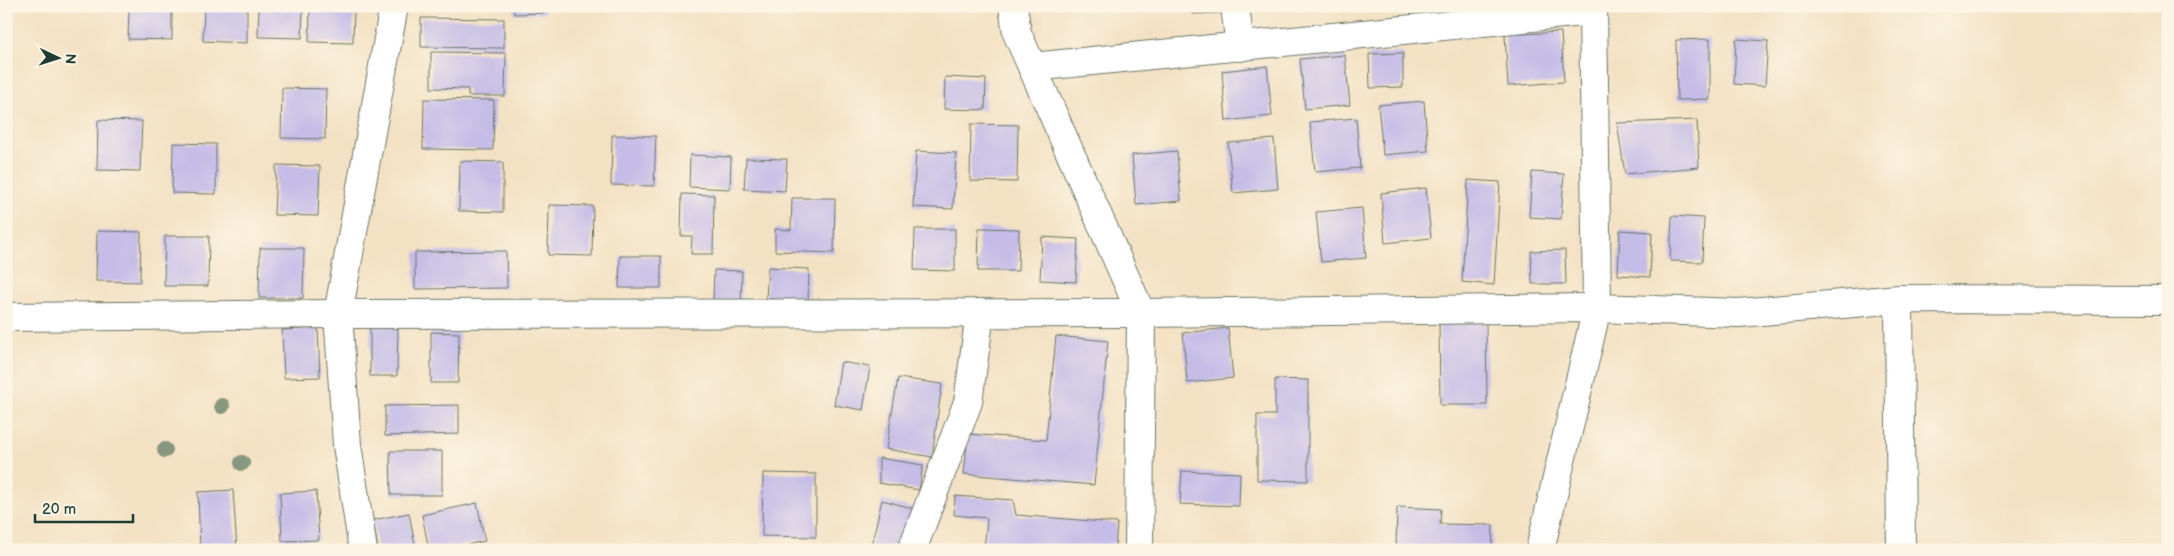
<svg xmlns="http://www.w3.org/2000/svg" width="2174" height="556" font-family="'Balsamiq Sans',sans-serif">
	<rect width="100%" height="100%" fill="#fcf5e5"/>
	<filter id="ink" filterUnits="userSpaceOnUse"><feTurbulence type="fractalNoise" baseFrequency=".02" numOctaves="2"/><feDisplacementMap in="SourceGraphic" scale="10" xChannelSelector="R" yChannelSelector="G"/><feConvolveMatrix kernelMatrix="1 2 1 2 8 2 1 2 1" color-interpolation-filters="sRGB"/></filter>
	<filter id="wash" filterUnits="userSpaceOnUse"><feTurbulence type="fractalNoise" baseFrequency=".0096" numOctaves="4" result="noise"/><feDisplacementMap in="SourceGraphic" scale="20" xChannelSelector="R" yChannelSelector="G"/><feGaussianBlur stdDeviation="1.12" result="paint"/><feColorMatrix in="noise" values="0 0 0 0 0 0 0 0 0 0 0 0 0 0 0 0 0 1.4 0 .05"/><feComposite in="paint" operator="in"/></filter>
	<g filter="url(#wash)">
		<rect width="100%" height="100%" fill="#f3e1c3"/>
		<g id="blocks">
			<g fill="#c5bce7">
				<path d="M129,6H172V40L128,39Z"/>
				<path d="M204,6H247V43L203,41Z"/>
				<path d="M259,6H303L302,38L258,37Z"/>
				<path d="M310,6H354L353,43L309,42Z"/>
				<path d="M514,6H546L545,13L514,14Z"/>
				<path d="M1192,6H1223V13L1192,14Z"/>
				<path d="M421,18L504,19V48L421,47Z"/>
				<path d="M1561,32L1564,82L1508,86L1505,35Z"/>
				<path d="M1710,39V99L1677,100L1676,40Z"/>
				<path d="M1736,39L1768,41L1765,86L1734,84Z"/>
				<path d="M431,52L506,53L505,96H468V89L431,88Z"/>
				<path d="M1403,53V87L1370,88L1369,54Z"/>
				<path d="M1345,55L1350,105L1305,109L1300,59Z"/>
				<path d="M1267,66L1272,116L1226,121L1222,71Z"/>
				<path d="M945,77L986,79L985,110L944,109Z"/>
				<path d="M282,88L326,89L325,139L281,138Z"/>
				<path d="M424,99L494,100L493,150L423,149Z"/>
				<path d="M1424,101L1428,151L1383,155L1378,105Z"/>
				<path d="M1356,118L1360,168L1315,172L1310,122Z"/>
				<path d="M98,120L142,121L140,171L97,170Z"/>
				<path d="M1697,120L1699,167L1625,174L1617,123Z"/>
				<path d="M971,124L1018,125L1017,182L970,181Z"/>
				<path d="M612,135L656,136L654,186L611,185Z"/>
				<path d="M1274,139L1278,189L1233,193L1228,143Z"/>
				<path d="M173,143L216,144V194L172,193Z"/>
				<path d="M916,151L956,153L953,209L913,207Z"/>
				<path d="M1177,151L1181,201L1136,205L1132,155Z"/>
				<path d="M690,155L731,157L730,189L689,187Z"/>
				<path d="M746,158L787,159L785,191L744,189Z"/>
				<path d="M460,161L503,162V212L459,211Z"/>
				<path d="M276,165L320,166L318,216L274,215Z"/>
				<path d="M1532,172L1564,174L1561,219L1529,217Z"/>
				<path d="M1468,180L1500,182L1494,285L1462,282Z"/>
				<path d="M1426,188L1431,238L1385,243L1381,193Z"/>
				<path d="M682,194L714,195L713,254H691L692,236H681Z"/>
				<path d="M792,198H835L834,253L775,251V229L791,230Z"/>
				<path d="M549,205L593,206L592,256L548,255Z"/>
				<path d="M1362,208L1366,258L1321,262L1316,212Z"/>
				<path d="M1672,216L1704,218L1702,262L1670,261Z"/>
				<path d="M979,228L1019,229L1018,271H978Z"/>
				<path d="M915,229H955V271L914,270Z"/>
				<path d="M1620,230L1652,232L1650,277L1618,275Z"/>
				<path d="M97,231L141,232L140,282L96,281Z"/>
				<path d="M165,236H209L208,286H164Z"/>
				<path d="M1042,237L1078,239L1076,282L1040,280Z"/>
				<path d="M260,248H304L303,298H259Z"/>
				<path d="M1565,250L1566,284H1532L1531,251Z"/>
				<path d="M506,251L507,288L415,289V252Z"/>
				<path d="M620,256H661V288H619Z"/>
				<path d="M768,267L809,269L808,300L766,299Z"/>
				<path d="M714,270L742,271L741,303L713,302Z"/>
				<path d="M1439,320H1486L1487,405H1440Z"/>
				<path d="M370,325L398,326L397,376H370Z"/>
				<path d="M318,328L320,377L284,378L282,330Z"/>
				<path d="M1228,328L1233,378L1187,383L1183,333Z"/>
				<path d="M431,332L459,333L458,383H431Z"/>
				<path d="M1056,336L1108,341L1094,485L964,474L968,434L1046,440Z"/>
				<path d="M841,362L870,367L863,410L834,405Z"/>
				<path d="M898,378L942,384L932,457L886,449Z"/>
				<path d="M1275,379L1308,380V481L1257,480V415H1275Z"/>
				<path d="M459,405V434L385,436V406Z"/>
				<path d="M390,451H442V495H391Z"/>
				<path d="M879,458L923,465L919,490L879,483Z"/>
				<path d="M1182,471L1240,473L1239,506L1180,504Z"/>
				<path d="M763,473L816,474V537L762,536Z"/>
				<path d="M233,490L237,550H200L198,492Z"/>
				<path d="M316,491L319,540L282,541L280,493Z"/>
				<path d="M955,496L1013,500L1016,515L1117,523L1115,550H984L987,518L954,515Z"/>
				<path d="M882,500L912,508L902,550H870Z"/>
				<path d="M477,503L485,541L443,550H429L422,515Z"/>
				<path d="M1397,507L1441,509L1440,524L1493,525L1492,550H1396Z"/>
				<path d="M409,513L416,550H378L373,520Z"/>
			</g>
		</g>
	</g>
	<g filter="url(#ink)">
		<use href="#blocks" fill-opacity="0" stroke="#697666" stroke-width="1"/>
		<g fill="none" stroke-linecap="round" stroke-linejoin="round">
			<g stroke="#697666" stroke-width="30">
				<g id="minor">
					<path d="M1013,6L1017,33L1141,313L1139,550"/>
					<path d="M1235,6L1240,47"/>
					<path d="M1032,67L1593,11"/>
					<path d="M1899,299L1901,550"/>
					<path d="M6,317L338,314L1141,313L1597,308L1739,313L1899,299L2168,300"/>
					<path d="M363,550L347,445L338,314L394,6"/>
					<path d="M912,550L968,402L980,313"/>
					<path d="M1540,550L1597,308L1593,6"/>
				</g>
			</g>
			<use href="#minor" stroke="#fff" stroke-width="28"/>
		</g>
		<g fill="#88977f">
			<circle cx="222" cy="406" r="8"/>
			<circle cx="165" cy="450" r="8"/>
			<circle cx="242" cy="463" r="8"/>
		</g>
	</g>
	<rect width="2174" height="556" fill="none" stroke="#fcf5e5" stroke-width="25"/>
	<g transform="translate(58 58) rotate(94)" stroke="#fcf5e5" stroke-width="4" paint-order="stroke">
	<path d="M0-4L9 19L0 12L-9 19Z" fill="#1f3d34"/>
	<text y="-8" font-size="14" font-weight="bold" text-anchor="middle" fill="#1f3d34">N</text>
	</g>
	<path d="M35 514v8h98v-8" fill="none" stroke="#1f3d34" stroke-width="2.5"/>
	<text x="42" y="514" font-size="15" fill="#1f3d34" stroke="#fcf5e5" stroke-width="4" paint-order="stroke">20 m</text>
</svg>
